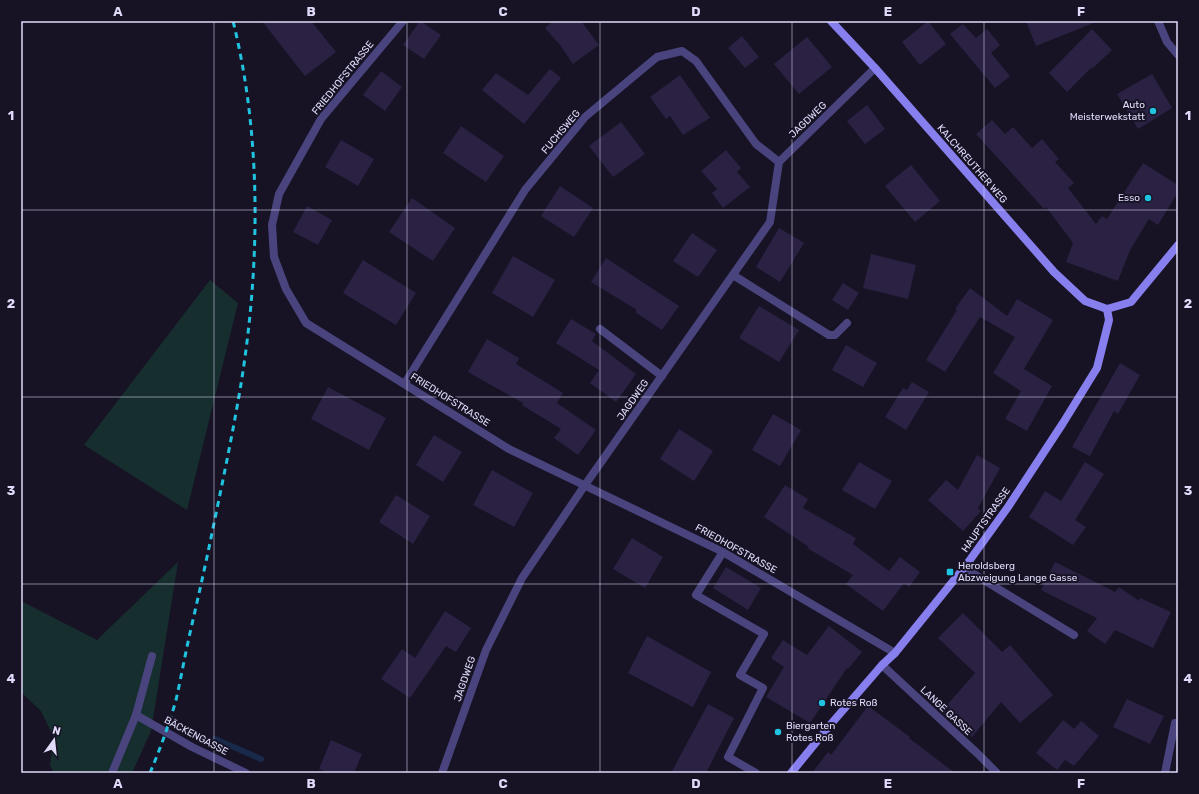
<svg xmlns="http://www.w3.org/2000/svg" width="1199" height="794" font-family="Rubik,sans-serif">
	<rect width="100%" height="100%" fill="#171325"/>
	<g fill="#162e2e">
		<path d="M210,280L238,303L187,510L84,445Z"/>
		<path d="M178,562L151,731L132,773H54L50,765L54,738L41,711L21,692V601L97,640Z"/>
	</g>
	<g fill="none" stroke-linecap="round" stroke-linejoin="round">
		<path stroke="#182949" stroke-width="6" d="M215,739L261,759"/>
	</g>
	<g fill="#2a2143">
		<path d="M262,21H311L336,52L305,76Z"/>
		<path d="M420,21L441,35L424,59L403,45Z"/>
		<path d="M553,21H581L599,45L573,64L560,45L545,28Z"/>
		<path d="M928,21L946,44L920,65L902,42Z"/>
		<path d="M1026,21H1095L1096,22L1036,46Z"/>
		<path d="M963,24L976,38L987,29L1000,45L991,53L1010,76L995,88L950,34Z"/>
		<path d="M1092,29L1112,50L1092,69L1091,68L1067,92L1049,73Z"/>
		<path d="M742,36L759,57L745,68L728,48Z"/>
		<path d="M807,37L832,67L799,94L774,64Z"/>
		<path d="M550,69L561,78L524,124L482,90L496,73L528,95Z"/>
		<path d="M381,71L402,87L385,111L363,95Z"/>
		<path d="M1152,74L1172,108L1138,129L1117,94Z"/>
		<path d="M680,75L710,118L683,135L670,116L666,119L650,97Z"/>
		<path d="M867,105L885,129L865,144L847,121Z"/>
		<path d="M992,120L1005,134L1013,127L1032,148L1042,139L1059,159L1055,162L1074,183L1068,188L1096,224L1102,216L1107,219L1143,163L1178,185V192L1158,225L1149,219L1130,250L1118,281L1066,262L1073,243L1046,207L1044,209L976,134Z"/>
		<path d="M621,122L645,154L613,177L589,146Z"/>
		<path d="M461,126L504,156L486,182L443,153Z"/>
		<path d="M341,140L374,159L358,186L325,167Z"/>
		<path d="M726,150L741,168L737,172L750,187L723,208L712,193L717,189L701,171Z"/>
		<path d="M911,165L940,201L915,222L885,186Z"/>
		<path d="M560,186L593,208L574,237L541,216Z"/>
		<path d="M412,198L455,228L433,261L389,232Z"/>
		<path d="M307,206L332,220L318,245L293,232Z"/>
		<path d="M779,228L804,243L780,282L756,267Z"/>
		<path d="M692,233L717,250L698,277L673,261Z"/>
		<path d="M871,254L916,265L908,299L863,288Z"/>
		<path d="M513,256L555,280L533,317L492,293Z"/>
		<path d="M606,258L679,306L662,330L635,312L637,310L591,282Z"/>
		<path d="M363,260L416,293L396,325L343,293Z"/>
		<path d="M843,283L859,293L848,310L832,300Z"/>
		<path d="M970,288L1007,316L1017,299L1053,320L1024,369L1052,386L1027,431L1005,419L1021,391L993,373L1015,337L980,317L945,372L926,360L957,310L955,309Z"/>
		<path d="M759,306L799,330L779,362L739,338Z"/>
		<path d="M571,319L596,334L592,341L636,374L616,402L590,383L599,370L556,343Z"/>
		<path d="M487,339L519,358L516,364L563,393L557,403L596,430L578,455L554,438L561,429L522,405L523,403L468,372Z"/>
		<path d="M846,345L877,363L863,387L832,370Z"/>
		<path d="M1120,363L1140,375L1118,414L1114,411L1090,456L1072,447Z"/>
		<path d="M912,382L929,392L906,430L885,417L903,388L907,390Z"/>
		<path d="M328,387L386,418L369,450L311,419Z"/>
		<path d="M773,414L801,430L780,466L752,450Z"/>
		<path d="M679,429L713,451L694,481L660,459Z"/>
		<path d="M434,435L462,452L443,482L416,465Z"/>
		<path d="M977,455L1000,468L978,508L981,511L963,531L928,500L946,480L958,490Z"/>
		<path d="M859,462L892,481L875,509L842,490Z"/>
		<path d="M1085,462L1104,474L1075,520L1086,527L1073,545L1029,517L1045,491L1061,501Z"/>
		<path d="M492,470L533,493L514,527L473,505Z"/>
		<path d="M785,485L808,499L803,508L856,538L853,544L889,571L900,557L920,572L909,587L904,583L883,611L846,584L853,575L807,548L809,547L764,517Z"/>
		<path d="M396,495L430,516L413,544L379,522Z"/>
		<path d="M632,538L663,557L645,588L613,569Z"/>
		<path d="M1055,562L1115,592L1119,587L1139,601L1140,598L1171,612L1153,648L1115,630L1105,644L1087,631L1097,618L1041,590Z"/>
		<path d="M726,567L761,588L748,610L713,588Z"/>
		<path d="M445,611L471,628L456,652L446,646L410,698L381,679L402,649L415,658Z"/>
		<path d="M963,613L1002,652L1010,645L1053,695L1020,723L1001,702L972,737L941,712L975,673L938,638Z"/>
		<path d="M829,626L862,652L848,669L847,668L810,723L766,697L784,667L771,658L783,640L807,655Z"/>
		<path d="M647,636L711,672L693,707L628,673Z"/>
		<path d="M1127,699L1164,716L1150,744L1113,727Z"/>
		<path d="M708,704L734,718L706,773H671Z"/>
		<path d="M868,706L910,737L909,738L955,773H812L828,752L831,755Z"/>
		<path d="M1063,720L1074,729L1081,721L1099,736L1074,766L1065,760L1057,770L1036,753Z"/>
		<path d="M331,740L362,754L354,773H328L319,769Z"/>
	</g>
	<g fill="none" stroke-linecap="round" stroke-linejoin="round">
		<g stroke="#49447d" stroke-width="8">
			<path d="M733,275L829,335H835L847,323"/>
			<path d="M600,329L662,376"/>
			<path d="M723,552L696,595L764,634L740,675L763,688L728,757L756,773"/>
			<path d="M964,568L1074,635"/>
			<path d="M112,773L136,715L152,656"/>
		</g>
		<g stroke="#49447d" stroke-width="8">
			<path d="M403,21L321,119L279,194L272,225L274,257L286,289L306,323L509,449L723,552L895,653"/>
			<path d="M1158,21L1167,42L1178,55"/>
			<path d="M405,383L525,190L585,117L657,57L682,51L696,61L756,144L779,162"/>
			<path d="M882,665L978,754L997,773"/>
			<path d="M136,715L192,747L246,773"/>
			<path d="M442,773L486,650L522,578L585,485L770,222L779,162L875,68"/>
			<path d="M1165,773L1175,723"/>
		</g>
		<g stroke="#877fed" stroke-width="8">
			<path d="M831,21L875,68L1054,272L1085,301L1107,309"/>
			<path d="M1107,309L1131,302L1178,245"/>
			<path d="M791,773L831,724L882,665L895,653L967,564L1008,507L1063,423L1097,368L1109,320L1107,309"/>
		</g>
		<path stroke="#21c4e0" stroke-width="3" stroke-dasharray="6 5" stroke-linecap="butt" d="M150,773C160,749 169,725 176,700C181,678 185,655 190,633C198,598 206,563 213,528C223,480 233,432 241,384C260,266 262,138 233,21"/>
	</g>
	<path fill="none" stroke="#e0dbfa" stroke-width="1" stroke-opacity="0.55" d="M214,21V773M407,21V773M600,21V773M792,21V773M984,21V773M21,210H1178M21,397H1178M21,584H1178"/>
	<g fill="#21c4e0" stroke="#171325" stroke-width="1.5">
		<circle cx="1153" cy="111" r="4"/>
		<circle cx="1148" cy="198" r="4"/>
		<rect x="946" y="568" width="8" height="8" rx="2"/>
		<circle cx="822" cy="703" r="4"/>
		<circle cx="778" cy="732" r="4"/>
	</g>
	<g text-anchor="middle" dominant-baseline="central" stroke-width="4" stroke-linejoin="round" paint-order="stroke">
		<g font-size="10" fill="#e0dbfa" stroke="#171325">
			<text transform="translate(343 78) rotate(-51)">FRIEDHOFSTRASSE</text>
			<text transform="translate(808 120) rotate(-44)">JAGDWEG</text>
			<text transform="translate(561 132) rotate(-50)">FUCHSWEG</text>
			<text transform="translate(972 164) rotate(49)">KALCHREUTHER WEG</text>
			<text transform="translate(450 400) rotate(32)">FRIEDHOFSTRASSE</text>
			<text transform="translate(633 400) rotate(-55)">JAGDWEG</text>
			<text transform="translate(986 520) rotate(-55)">HAUPTSTRASSE</text>
			<text transform="translate(736 549) rotate(29)">FRIEDHOFSTRASSE</text>
			<text transform="translate(465 679) rotate(-71)">JAGDWEG</text>
			<text transform="translate(946 711) rotate(43)">LANGE GASSE</text>
			<text transform="translate(196 736) rotate(28)">BÄCKENGASSE</text>
		</g>
		<g font-size="10" fill="#e0dbfa" stroke="#171325" text-anchor="start">
			<text x="1145" y="105" text-anchor="end">Auto<tspan x="1145" dy="12">Meisterwekstatt</tspan></text>
			<text x="1140" y="198" text-anchor="end">Esso</text>
			<text x="958" y="566">Heroldsberg<tspan x="958" dy="12">Abzweigung Lange Gasse</tspan></text>
			<text x="830" y="703">Rotes Roß</text>
			<text x="786" y="726">Biergarten<tspan x="786" dy="12">Rotes Roß</tspan></text>
		</g>
	</g>
	<rect width="1199" height="794" fill="none" stroke="#171325" stroke-width="44"/>
	<g transform="translate(54 740) rotate(15)" stroke="#171325" stroke-width="3" paint-order="stroke">
	<path d="M0-3L7 15L0 10L-7 15Z" fill="#e0dbfa"/>
	<text y="-6" font-size="11" font-weight="bold" text-anchor="middle" fill="#e0dbfa">N</text>
	</g>
	<rect x="22" y="22" width="1155" height="750" fill="none" stroke="#e0dbfa" stroke-width="1.5"/>
	<g font-size="13" text-anchor="middle" font-weight="bold" fill="#e0dbfa">
		<text x="118" y="16">A</text>
		<text x="311" y="16">B</text>
		<text x="503" y="16">C</text>
		<text x="696" y="16">D</text>
		<text x="888" y="16">E</text>
		<text x="1081" y="16">F</text>
		<text x="11" y="120">1</text>
		<text x="1188" y="120">1</text>
		<text x="11" y="308">2</text>
		<text x="1188" y="308">2</text>
		<text x="11" y="495">3</text>
		<text x="1188" y="495">3</text>
		<text x="11" y="683">4</text>
		<text x="1188" y="683">4</text>
		<text x="118" y="788">A</text>
		<text x="311" y="788">B</text>
		<text x="503" y="788">C</text>
		<text x="696" y="788">D</text>
		<text x="888" y="788">E</text>
		<text x="1081" y="788">F</text>
	</g>
</svg>
